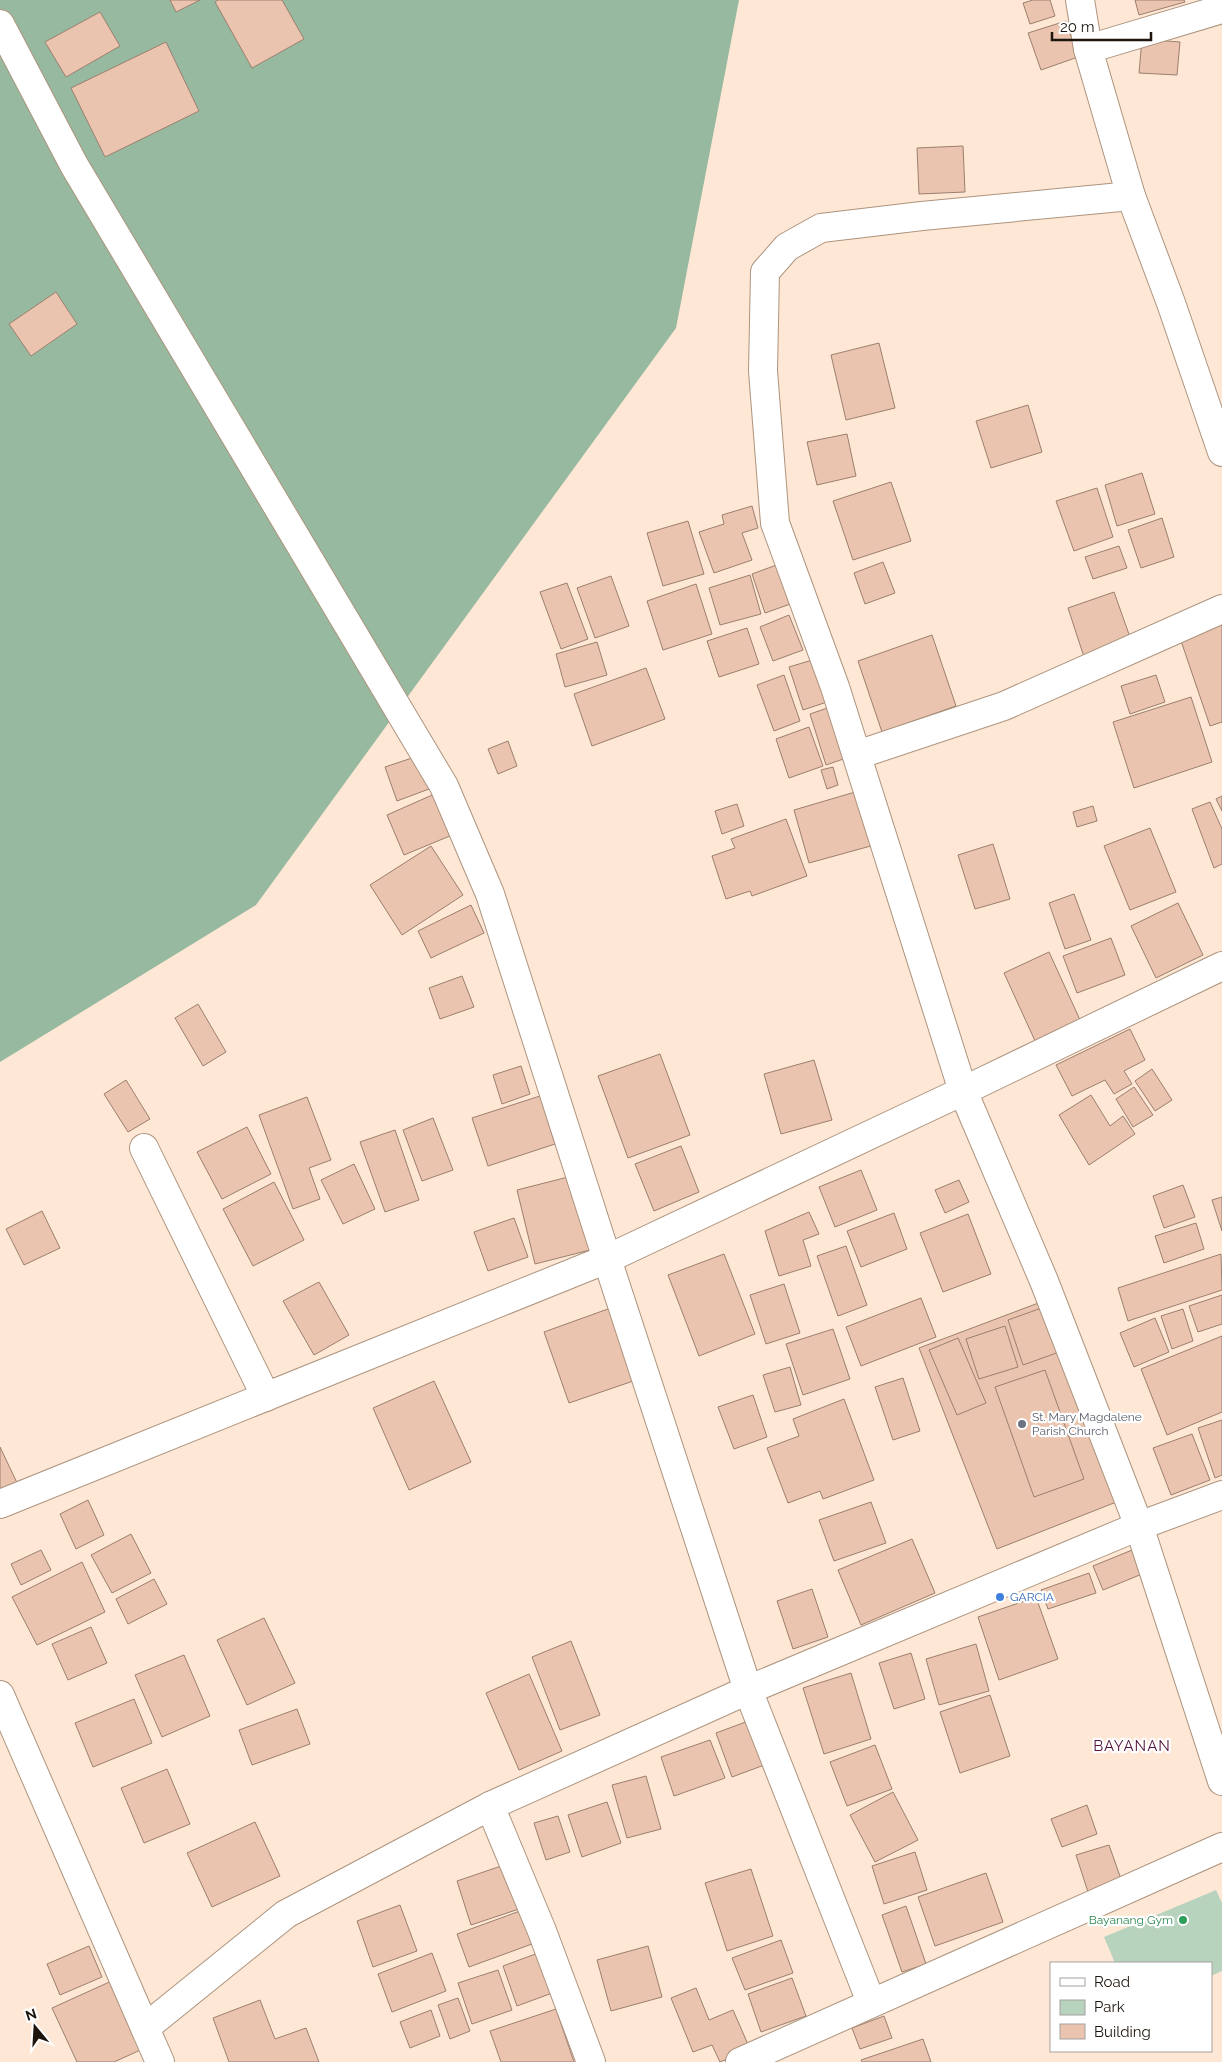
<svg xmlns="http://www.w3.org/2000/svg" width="1222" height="2062" font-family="Raleway,sans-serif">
	<rect width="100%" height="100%" fill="#fee7d5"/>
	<path fill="#b7d2bd" d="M1216,1890L1222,1903V1971L1211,1976V1963H1115L1104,1937Z"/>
	<path fill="#97b99f" d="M0,0H739L676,328L256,905L0,1062Z"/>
	<g fill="#eac4af" stroke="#9c7f6f">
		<path d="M170,0H200L176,12Z"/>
		<path d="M218,0H282L304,39L252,68L215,2Z"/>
		<path d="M1033,0H1050L1055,16L1030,24L1023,3Z"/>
		<path d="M1135,0H1184L1185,2L1139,15Z"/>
		<path d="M100,12L120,46L66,77L45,42Z"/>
		<path d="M1066,21L1078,57L1041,70L1028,33Z"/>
		<path d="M1142,39L1180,42L1177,75L1139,73Z"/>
		<path d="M166,42L199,111L105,157L71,88Z"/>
		<path d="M963,146L965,192L919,194L917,148Z"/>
		<path d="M56,292L77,324L31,356L9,324Z"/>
		<path d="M879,343L895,408L846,420L831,355Z"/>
		<path d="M1028,405L1042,452L991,468L976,421Z"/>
		<path d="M847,434L856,476L817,485L807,442Z"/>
		<path d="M1142,473L1155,514L1117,526L1105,485Z"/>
		<path d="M891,482L911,541L853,560L833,501Z"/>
		<path d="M1097,488L1113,537L1074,551L1056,501Z"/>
		<path d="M752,506L758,528L742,533L752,560L714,573L699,532L724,524L722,515Z"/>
		<path d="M1162,518L1174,557L1141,568L1128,530Z"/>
		<path d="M688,521L704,574L663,586L647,533Z"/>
		<path d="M1119,546L1127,568L1093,579L1085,557Z"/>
		<path d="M883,562L895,593L865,604L854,573Z"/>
		<path d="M782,563L796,602L765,613L752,574Z"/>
		<path d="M750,575L761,614L720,625L709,588Z"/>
		<path d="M611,576L629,626L595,638L577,588Z"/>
		<path d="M567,583L588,639L561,649L540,592Z"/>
		<path d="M696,584L712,634L663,650L647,601Z"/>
		<path d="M1114,592L1131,640L1084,657L1068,608Z"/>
		<path d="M789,615L803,650L773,661L760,627Z"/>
		<path d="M1222,620V722L1210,726L1179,635Z"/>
		<path d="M747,628L759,664L719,677L707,641Z"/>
		<path d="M932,635L956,706L882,732L858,661Z"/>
		<path d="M597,642L607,675L565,687L556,654Z"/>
		<path d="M819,658L833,700L803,710L789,667Z"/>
		<path d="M646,668L665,719L592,746L574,694Z"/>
		<path d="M784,675L800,721L774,731L757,685Z"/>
		<path d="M1156,675L1165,702L1130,714L1121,686Z"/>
		<path d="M1191,697L1212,762L1134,788L1113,722Z"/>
		<path d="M836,705L852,756L826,765L810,714Z"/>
		<path d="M809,727L823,766L789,778L776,739Z"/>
		<path d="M508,741L517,766L498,774L488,749Z"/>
		<path d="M418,756L429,789L397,801L385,767Z"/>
		<path d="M833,767L838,785L827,789L821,770Z"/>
		<path d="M862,790L878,844L809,863L794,810Z"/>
		<path d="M439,792L457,833L404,855L387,815Z"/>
		<path d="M1222,796V811L1216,799Z"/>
		<path d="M1210,802L1222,829V864L1214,868L1192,809Z"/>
		<path d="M737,804L744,826L722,834L715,811Z"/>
		<path d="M1093,806L1097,821L1077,827L1073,812Z"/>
		<path d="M786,819L807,876L752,896L750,891L726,899L712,856L735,848L731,839Z"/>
		<path d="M1150,828L1176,892L1130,910L1104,846Z"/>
		<path d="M993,844L1010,899L975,909L958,855Z"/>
		<path d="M431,846L463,895L402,935L370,885Z"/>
		<path d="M1074,894L1091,940L1065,949L1049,903Z"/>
		<path d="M1178,903L1203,955L1156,978L1131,926Z"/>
		<path d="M471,905L484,933L431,958L418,931Z"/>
		<path d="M1111,938L1125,975L1077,993L1063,956Z"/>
		<path d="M1049,952L1081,1022L1036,1043L1004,973Z"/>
		<path d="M462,976L474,1007L440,1019L429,988Z"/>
		<path d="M198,1004L226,1052L203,1066L175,1018Z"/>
		<path d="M1130,1029L1145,1060L1124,1071L1132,1084L1114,1094L1105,1080L1072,1096L1056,1065Z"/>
		<path d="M660,1054L690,1135L628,1158L598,1076Z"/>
		<path d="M814,1060L832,1120L781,1134L764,1074Z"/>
		<path d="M521,1066L530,1094L502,1104L493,1075Z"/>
		<path d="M1152,1069L1172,1100L1155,1111L1135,1081Z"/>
		<path d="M126,1080L150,1119L128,1132L104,1094Z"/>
		<path d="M1134,1087L1153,1115L1133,1127L1116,1099Z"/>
		<path d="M1091,1095L1110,1126L1123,1116L1135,1134L1089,1165L1059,1115Z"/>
		<path d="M540,1096L555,1144L488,1166L472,1118Z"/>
		<path d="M307,1097L331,1160L309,1168L320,1199L293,1209L259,1115Z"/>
		<path d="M433,1118L453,1170L422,1181L403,1130Z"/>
		<path d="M247,1127L271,1174L222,1199L197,1152Z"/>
		<path d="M395,1130L419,1200L385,1212L360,1142Z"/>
		<path d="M681,1146L699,1192L654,1211L635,1164Z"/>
		<path d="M354,1164L375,1209L343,1224L321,1180Z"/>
		<path d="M861,1170L877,1210L835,1227L819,1187Z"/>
		<path d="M572,1176L590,1250L535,1264L517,1190Z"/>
		<path d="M959,1180L969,1202L945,1213L935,1190Z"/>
		<path d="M274,1182L304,1240L253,1266L223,1209Z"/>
		<path d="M1183,1185L1195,1217L1164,1228L1153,1196Z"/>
		<path d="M1222,1197V1231L1212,1200Z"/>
		<path d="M42,1211L60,1248L24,1265L6,1229Z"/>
		<path d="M809,1212L819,1234L803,1240L811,1266L779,1276L765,1231Z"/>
		<path d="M894,1213L907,1249L861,1267L847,1231Z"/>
		<path d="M968,1214L991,1274L943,1292L920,1233Z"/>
		<path d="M514,1218L528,1257L488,1271L474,1232Z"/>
		<path d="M1196,1223L1204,1249L1164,1263L1155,1236Z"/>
		<path d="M846,1246L867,1305L838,1316L817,1256Z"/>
		<path d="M724,1254L755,1334L699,1356L668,1275Z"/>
		<path d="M1221,1254L1222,1290L1128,1321L1118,1288Z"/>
		<path d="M319,1282L349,1335L314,1355L283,1301Z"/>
		<path d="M784,1284L800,1333L766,1344L750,1295Z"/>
		<path d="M1222,1295V1324L1198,1332L1189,1306Z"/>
		<path d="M921,1298L936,1337L861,1366L846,1327Z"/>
		<path d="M1049,1299L1124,1499L997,1549L919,1348Z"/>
		<path d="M619,1305L645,1377L569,1403L544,1332Z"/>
		<path d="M1050,1305L1065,1350L1023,1365L1008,1320Z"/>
		<path d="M1183,1309L1193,1341L1172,1349L1161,1316Z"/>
		<path d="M1155,1318L1169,1352L1134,1367L1120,1333Z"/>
		<path d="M1005,1326L1018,1367L979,1379L966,1339Z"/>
		<path d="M833,1329L850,1379L803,1395L786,1344Z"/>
		<path d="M1222,1336V1412L1167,1435L1141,1369Z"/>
		<path d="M958,1338L986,1403L957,1415L929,1350Z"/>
		<path d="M790,1367L801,1405L775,1412L763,1375Z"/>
		<path d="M1045,1370L1084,1479L1034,1497L995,1387Z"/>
		<path d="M903,1378L920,1431L893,1440L875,1387Z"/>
		<path d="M434,1381L471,1462L409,1490L373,1408Z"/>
		<path d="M753,1395L767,1437L734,1449L718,1407Z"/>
		<path d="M844,1399L874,1480L823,1499L820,1491L788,1503L767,1448L799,1436L793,1419Z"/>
		<path d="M1222,1420V1475L1215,1478L1198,1428Z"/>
		<path d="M1192,1434L1210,1480L1171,1495L1153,1448Z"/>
		<path d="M0,1447L19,1487L0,1496Z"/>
		<path d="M88,1500L104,1535L76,1549L60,1514Z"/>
		<path d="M871,1502L886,1543L834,1561L819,1520Z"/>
		<path d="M131,1534L151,1573L112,1593L91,1555Z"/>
		<path d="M912,1539L935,1593L861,1625L838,1570Z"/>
		<path d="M1137,1548L1147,1572L1103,1590L1093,1566Z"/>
		<path d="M41,1550L51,1570L21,1585L11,1564Z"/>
		<path d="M82,1562L105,1612L37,1645L12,1597Z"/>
		<path d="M1089,1573L1096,1593L1048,1609L1041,1590Z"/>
		<path d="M154,1579L167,1604L128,1624L116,1599Z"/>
		<path d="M812,1589L828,1637L793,1649L777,1601Z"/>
		<path d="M1036,1597L1058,1659L999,1680L978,1617Z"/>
		<path d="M264,1618L295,1683L247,1705L217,1640Z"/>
		<path d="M91,1627L107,1663L68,1680L52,1644Z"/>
		<path d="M571,1641L600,1715L560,1730L532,1657Z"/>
		<path d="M976,1644L989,1691L939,1705L926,1659Z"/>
		<path d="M911,1653L925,1699L894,1709L879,1663Z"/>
		<path d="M184,1655L210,1716L162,1737L135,1675Z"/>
		<path d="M851,1673L871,1739L824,1754L803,1688Z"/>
		<path d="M529,1674L562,1751L519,1770L486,1693Z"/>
		<path d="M990,1695L1010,1756L960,1773L940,1712Z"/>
		<path d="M134,1699L152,1743L93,1767L75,1723Z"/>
		<path d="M297,1709L310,1744L252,1765L239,1730Z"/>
		<path d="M751,1720L767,1764L732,1777L716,1733Z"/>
		<path d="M710,1740L725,1778L674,1796L661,1757Z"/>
		<path d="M875,1745L892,1789L847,1806L830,1762Z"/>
		<path d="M167,1769L190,1824L144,1843L121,1788Z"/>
		<path d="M646,1776L661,1829L627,1838L612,1785Z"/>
		<path d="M893,1792L918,1840L875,1862L850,1815Z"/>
		<path d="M607,1802L621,1843L582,1857L568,1815Z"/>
		<path d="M1087,1805L1097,1834L1062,1847L1051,1819Z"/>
		<path d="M558,1816L570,1852L546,1860L534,1823Z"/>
		<path d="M255,1822L280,1876L212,1907L187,1853Z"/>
		<path d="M1109,1845L1122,1882L1088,1892L1076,1855Z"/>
		<path d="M915,1852L927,1890L884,1904L872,1866Z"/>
		<path d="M510,1863L525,1907L471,1925L457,1881Z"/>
		<path d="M751,1869L773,1936L727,1951L705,1883Z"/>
		<path d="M986,1873L1003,1922L935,1946L918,1897Z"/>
		<path d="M400,1905L417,1951L373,1967L357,1921Z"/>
		<path d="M906,1906L926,1964L902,1972L882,1915Z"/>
		<path d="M520,1911L532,1944L469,1967L457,1934Z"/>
		<path d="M781,1940L793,1973L745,1990L732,1958Z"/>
		<path d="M89,1946L102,1977L60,1995L47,1964Z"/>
		<path d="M648,1946L662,1997L611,2011L597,1960Z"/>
		<path d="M541,1952L555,1992L517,2006L503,1966Z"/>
		<path d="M432,1953L446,1991L392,2012L378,1974Z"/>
		<path d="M498,1970L512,2010L472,2024L458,1983Z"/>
		<path d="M792,1978L806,2016L761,2032L748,1994Z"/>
		<path d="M116,1979L147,2047L114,2062H77L52,2008Z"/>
		<path d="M696,1988L709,2020L733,2010L750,2049L720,2062L712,2045L693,2052L671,1998Z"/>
		<path d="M458,1998L470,2031L450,2039L438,2005Z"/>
		<path d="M260,2000L275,2039L306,2028L319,2062H229L213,2018Z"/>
		<path d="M556,2009L574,2062H501L490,2031Z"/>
		<path d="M431,2010L440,2036L410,2048L400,2022Z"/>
		<path d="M884,2016L892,2038L860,2049L852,2028Z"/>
		<path d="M923,2039L931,2062H862L861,2060Z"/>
	</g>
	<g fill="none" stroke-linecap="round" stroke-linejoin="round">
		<g stroke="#ad947e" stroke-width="30">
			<g id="street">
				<path d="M1080,0L1088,49L1131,196L1171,303L1222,452"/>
				<path d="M0,24L74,165L444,786L490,894L607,1259L748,1690L871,2002"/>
				<path d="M1088,49L1222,9"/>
				<path d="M1131,196L922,216L821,228L787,247L765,272L763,371L775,523L835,687L963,1091L1044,1281L1139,1526L1222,1781"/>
				<path d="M857,755L1004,706L1222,609"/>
				<path d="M144,1148L266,1397"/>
				<path d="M0,1504L607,1259L963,1091L1222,966"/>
				<path d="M0,1695L145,2028"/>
				<path d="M490,1806L542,1931L591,2062"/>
				<path d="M740,2062L1222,1847"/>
			</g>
		</g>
		<g stroke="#ad947e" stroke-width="30">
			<path id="secondary" d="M160,2062L145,2028L286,1914L490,1806L748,1690L1139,1526L1222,1495"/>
		</g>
		<use href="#street" stroke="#fff" stroke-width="28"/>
		<use href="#secondary" stroke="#fff" stroke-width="28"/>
	</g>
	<circle fill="#6b7280" stroke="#fff" stroke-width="2" cx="1022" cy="1424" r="5"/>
	<circle fill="#3f7fe0" stroke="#fff" stroke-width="2" cx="1000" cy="1597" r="5"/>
	<circle fill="#2e9e5b" stroke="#fff" stroke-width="2" cx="1183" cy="1920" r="5"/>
	<g text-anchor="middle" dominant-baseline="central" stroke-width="4.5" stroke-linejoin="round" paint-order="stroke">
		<g font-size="12" fill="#5b616d" stroke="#fff" text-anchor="start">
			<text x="1032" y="1417">St. Mary Magdalene<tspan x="1032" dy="14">Parish Church</tspan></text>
		</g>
		<g font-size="12" fill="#366cbe" stroke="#fff" text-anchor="start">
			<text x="1010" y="1597">GARCIA</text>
		</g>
		<g font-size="12" fill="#27864d" stroke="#fff" text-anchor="end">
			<text x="1173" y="1920">Bayanang Gym</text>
		</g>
		<g font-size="15" letter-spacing="1" fill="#521539" stroke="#fff">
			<text x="1132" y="1746">BAYANAN</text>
		</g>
	</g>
	<rect x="1050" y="1962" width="162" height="90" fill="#ffffff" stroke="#a5a19e"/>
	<rect x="1060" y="1978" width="25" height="8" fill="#ffffff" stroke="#a5a19e"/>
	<text x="1094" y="1987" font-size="15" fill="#1e150d">Road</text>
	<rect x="1060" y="2000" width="25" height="15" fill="#b7d2bd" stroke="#a5a19e"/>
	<text x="1094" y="2012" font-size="15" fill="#1e150d">Park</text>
	<rect x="1060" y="2024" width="25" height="15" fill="#eac4af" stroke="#a5a19e"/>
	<text x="1094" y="2037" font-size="15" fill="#1e150d">Building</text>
	<g transform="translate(35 2027) rotate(342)" stroke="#ffffff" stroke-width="4" paint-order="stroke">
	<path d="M0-4L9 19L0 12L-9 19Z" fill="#1e150d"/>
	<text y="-8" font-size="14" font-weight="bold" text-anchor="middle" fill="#1e150d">N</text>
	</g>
	<path d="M1052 32v8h99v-8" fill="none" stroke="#1e150d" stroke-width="2.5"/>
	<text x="1060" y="32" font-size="15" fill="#1e150d" stroke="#ffffff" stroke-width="4" paint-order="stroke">20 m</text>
</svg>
